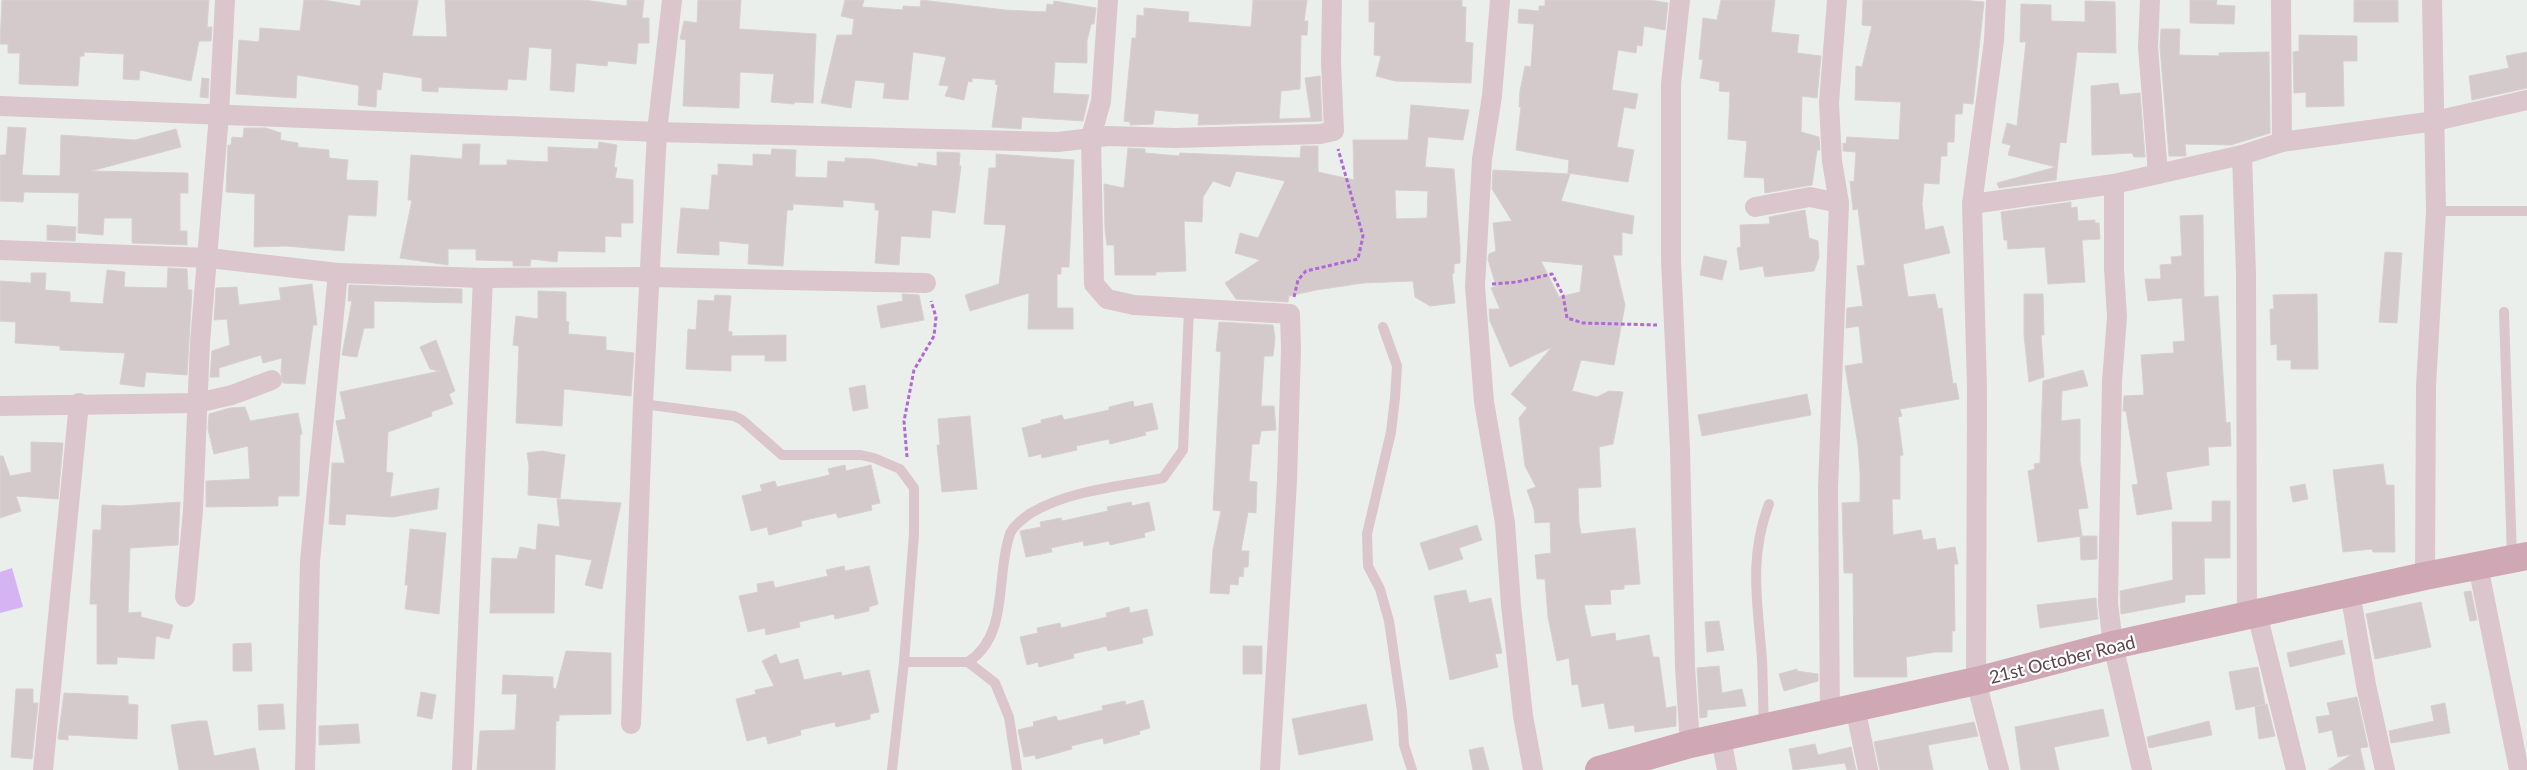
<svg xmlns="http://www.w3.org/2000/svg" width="2527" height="770" font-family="Lato,sans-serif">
	<rect width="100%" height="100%" fill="#ebefec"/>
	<path fill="#d6b3f3" d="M12,568L23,607L0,613V572Z"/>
	<g fill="#d4cacc" stroke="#d8cfd0" fill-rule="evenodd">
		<path d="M2,0H209L207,27H212L211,41H199L191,81L140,70L139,80L123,79L124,54L84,52V56H80L78,86L19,84L20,53H8V44H0Z"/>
		<path d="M304,0H323L360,6L361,0H418L412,36L447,37L445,0H584L627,6V0H644L642,18H649V43H638L636,64L608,61L607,66L576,63L574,92L550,90L552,49L529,47L526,80L508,79L507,90L438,87V92L422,91V78L383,72L381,90L377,89L376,107L358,105L359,87L357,85L297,75L296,98L236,94L239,40L259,42L260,28L300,31Z"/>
		<path d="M698,0H741L739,29L816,34L813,103L795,102L794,104L771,102L774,74L740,72L739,108L683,106L686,40L680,39L684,21L697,23Z"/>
		<path d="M845,0H864L862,7L903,10V6L920,7L921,0L1005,10L1046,12L1047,4L1053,5L1054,1L1096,8L1094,24H1091L1087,41V63L1055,62L1053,93L1089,95L1083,121L1022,117L1021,129L992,127L998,85L995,84L996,80L972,78V82L968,81L964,100L945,96L949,86L939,85L946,57L913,52L908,100L883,98L885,83L855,80L851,108L821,103L837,35H852L854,19L841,16Z"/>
		<path d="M1253,0H1307L1304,21H1308L1307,35H1301L1300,89L1281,91L1279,119L1311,118L1305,78L1320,76L1322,121L1198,125L1199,114L1155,110L1153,124L1130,125V122L1124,121L1132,38H1136L1137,15L1144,16V8L1189,12L1188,22L1251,27Z"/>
		<path d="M1369,0H1462V7H1466L1465,42L1473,43L1471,83L1395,81L1376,76L1381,56L1374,55L1375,22H1369Z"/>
		<path d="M1545,0H1650L1668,3L1665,30L1644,26L1642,46L1637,45L1636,53L1618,50L1612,90L1638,94L1635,109L1624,107L1617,147L1634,150L1628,182L1568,173L1569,160L1516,150L1521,107H1519L1520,91L1525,66L1531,67L1534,24L1518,23L1519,9L1539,11V6H1545Z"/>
		<path d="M1721,0H1775L1771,32L1799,35L1797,53L1821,56L1817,98L1802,96L1801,132L1819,137L1820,150H1817L1812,185L1765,193L1764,178L1744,177L1747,141L1728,139L1730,92L1719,91L1720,82L1700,78L1703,60L1699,59L1703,18L1717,20Z"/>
		<path d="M1863,0H1961L1984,2L1973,104L1963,103L1962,114H1955L1954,142H1947V156H1941L1939,184L1924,183L1922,204L1925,230L1943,226L1950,253L1903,264L1908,297L1935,294L1938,309L1942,308L1953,384L1956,383L1959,399L1900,409L1902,416L1898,417L1903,455L1900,456V499H1892L1893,535L1921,530L1923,540L1935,538L1937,550L1955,547L1958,564H1954L1955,631H1952V652H1935L1906,657L1907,677H1854L1853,573H1844L1842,503L1860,502V473L1858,445L1845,366L1863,363L1859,326L1846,328L1847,308L1863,306L1857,266L1865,265L1858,209L1853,210L1850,181L1854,182L1856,152L1843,151V143L1846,144L1847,137L1899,140L1901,102L1855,100L1856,66L1862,67L1872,26L1862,25Z"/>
		<path d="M2190,0H2217L2216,5L2235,6L2234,24L2190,23Z"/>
		<rect x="2354" y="0" width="44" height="22"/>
		<path d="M2085,1L2115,2L2116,53L2077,52L2066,143L2060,142L2056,180L1999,188L1997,183L2056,167L2008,155L2011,145L2002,143L2007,123L2017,126L2026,42H2020L2021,4L2051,5V21L2085,22Z"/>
		<path d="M2161,29H2180L2179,55L2219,56V53L2269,52L2270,133L2231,145L2185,144L2186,156H2169L2160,47Z"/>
		<path d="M2299,35L2357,36V61H2343L2344,106L2306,107V92L2294,93L2293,52L2299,51Z"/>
		<path d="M2527,52V88L2472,100L2469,76L2509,68L2506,56Z"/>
		<path d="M202,78L209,79L208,98L200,97Z"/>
		<path d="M2118,83L2120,95L2140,93L2145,157H2134L2132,153L2092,155L2091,86Z"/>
		<path d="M1411,105L1469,110L1463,140L1428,137L1425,167L1454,169L1460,247V263L1454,264V273L1452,274L1455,303L1430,306L1415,297L1413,281L1363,283L1316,290L1289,296L1288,302L1236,299L1225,283L1260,260L1235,253L1240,233L1258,238L1285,181L1236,171L1230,187L1213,181L1203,197L1202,222L1184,221L1186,271L1156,272V275H1115L1114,245H1107L1105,230L1104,184L1124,188L1128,148L1145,149V153L1179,156L1180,153L1300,158L1301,146H1318V172L1354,180L1353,140H1408ZM1395,190L1428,191L1427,218L1396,219Z"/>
		<path d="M8,127L26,128L22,175L60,176L61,135L135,140L176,129L181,147L91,171L188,173V193H180V231H187V245L132,243V218H104L103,235L78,233L79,193L24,192L23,202L0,201V155H6Z"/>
		<path d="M244,128H266L281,133L280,140L298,143V147L329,150V158L348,160L346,180L378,181L376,216L348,215L344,251L286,246L254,247L255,194L226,192L228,145H231L232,137L243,138Z"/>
		<path d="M599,142L617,145L614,167L617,168L615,178L633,180V223H621V237L605,236V252L558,251L557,262L531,259L530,266H513V261L476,260V249H448V265L400,258L412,200H408L411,155L462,159L463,144H480L479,165H507V160L548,162V147L598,149Z"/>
		<path d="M772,149L796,150L795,177L827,178L828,161L845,162V158L873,159L918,167V163L937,166V152L960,153L959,166H961L955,213L932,210L930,238L901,236L899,265L875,263L879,210H875V203L843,200V207L793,204V210H787L783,266L748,264L749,244L719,241V255L677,253L681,208L709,210L712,175H718V164L753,166V154L771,155Z"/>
		<path d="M996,154L1074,160L1069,267H1061V274H1057V308H1073V329H1028L1029,293L970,311L965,295L999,284L1006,225L984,224L989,168H996Z"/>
		<path d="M1493,170L1570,174L1561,201L1634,216L1632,234L1622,232V255H1613L1625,305L1614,365L1581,360L1572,391L1597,397L1609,391L1623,392L1613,444L1599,447L1601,487L1578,488L1579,523L1581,534L1635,528L1640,584L1624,585V589L1610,590L1611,604L1584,605L1591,637L1615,633L1616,641L1649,635L1653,657H1659L1666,708L1676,706V726L1635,732L1634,725L1609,729L1604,703L1582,707L1578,684L1572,685L1569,658L1557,661L1548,617L1545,579H1537L1535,555L1551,553L1550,522L1535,523L1534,510L1527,490L1536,487L1525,466L1519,418L1527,408L1511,394L1552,347L1510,367L1490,321L1489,309H1500L1491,288L1496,286L1488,259L1489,254L1496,251L1493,223L1512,221L1492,189ZM1541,261L1583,265L1580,292L1559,297Z"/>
		<path d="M2071,202V208L2077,207L2078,221L2095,220V223H2099L2100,239L2082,240L2085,282L2048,284L2045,247L2008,249L2007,240H2004L2001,212Z"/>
		<path d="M1805,210L1809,238L1818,241L1819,257L1814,271L1765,277L1763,266L1740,270L1737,248L1741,247L1740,225L1770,224L1769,217Z"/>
		<path d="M2203,215L2204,297L2218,296L2226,423L2230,422L2231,446L2208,447L2209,465L2166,472L2172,509L2137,515L2132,485L2138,484L2126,411H2123L2124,396L2144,395L2141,355L2174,353L2173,342L2185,341L2182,298L2148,301L2145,279H2161L2160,265L2172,264L2171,257L2182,256L2180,216Z"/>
		<path d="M47,225L76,227L75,241L47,240Z"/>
		<path d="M2385,252L2402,253L2397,323L2379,322Z"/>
		<path d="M1704,256L1727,261L1722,280L1700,275Z"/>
		<path d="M168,268L187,269L188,290H192L187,375L146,372L144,387L120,384L125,353L60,350V346L15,343L16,322L0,321V281L31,283V273H46L45,290L70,292V302L103,304L107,270L125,272L124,287L167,288Z"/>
		<path d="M312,284L317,325H313L305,384L283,383L281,372L282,358L263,363L261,355L219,368V377H210L212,351L230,345L227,319L214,320L216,288L237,287L239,305L281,300L279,288Z"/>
		<path d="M349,285L462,289V303L374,301V328H364L357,357L342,355L352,301H348Z"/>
		<path d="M538,291L566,292V321L569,322L568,334L606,337V350L634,353L631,396L564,389L562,426L516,423L519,346L513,345L516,316L538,319Z"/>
		<path d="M902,294L919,295L924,320L881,328L877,306L903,301Z"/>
		<path d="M2024,294H2043L2044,335H2041L2044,377L2029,382L2024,335Z"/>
		<path d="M2317,294L2318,369H2291V360H2277V344L2271,345L2270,309H2274L2273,295Z"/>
		<path d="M715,295L731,296L728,331L732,332V336L786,335V361H765V355H731V371L686,369L688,329L696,330L698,300L714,301Z"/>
		<path d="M1219,322L1273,325L1275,338L1273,356H1264L1261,406H1274L1276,430L1261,431L1259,444H1252L1249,481L1257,482L1256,513L1248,512L1241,551H1249L1248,567H1244L1243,577L1239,576L1238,585L1230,584L1229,594L1210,593L1213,550L1221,511L1213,510L1221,352L1216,351Z"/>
		<path d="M436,340L455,391L449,394L453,404L431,412L432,416L388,432L386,472L393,473L390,497L439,488L437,509L393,517L346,514L345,525L329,524L332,463H345L336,421L346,419L340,392L440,371L430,369L420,347Z"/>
		<path d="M2083,370L2088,386L2062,391L2061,421L2080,419V461L2088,508L2078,509L2082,536L2038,542L2028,471L2035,469L2034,464L2040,463L2043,381Z"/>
		<path d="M865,385L868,408L853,411L849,388Z"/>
		<path d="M1807,394L1811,415L1702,436L1698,415Z"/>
		<path d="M1133,401L1134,407L1152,403L1158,429L1145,432L1146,435L1110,444L1109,439L1076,446L1077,450L1042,458L1041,454L1029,457L1022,428L1041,423V420L1062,415L1064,420L1109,410V407Z"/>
		<path d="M245,407L250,421L298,413L302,434L300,435L299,496H278V506L206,507V481L250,479L248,446L214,454L208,429L209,414L230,408Z"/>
		<path d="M970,416L977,489L942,492L937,445H940L938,419Z"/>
		<path d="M31,442L63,443L58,499L16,496L21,511L0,518V456H3L10,476L31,472Z"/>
		<path d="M542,451L565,455L560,498L528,495L529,466L527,453Z"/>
		<path d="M2383,464L2386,485H2394L2395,552H2373L2372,549L2343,552L2333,470Z"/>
		<path d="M845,465L846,471L871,465L880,503L871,505L872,510L838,518L836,513L801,521L802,526L769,535L767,527L751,531L742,496L762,491L760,485L775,481L777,487L830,475L828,469Z"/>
		<path d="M2305,484L2308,499L2293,502L2290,487Z"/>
		<path d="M557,499L621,503L602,589L585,585L592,560L555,554L554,613H490L492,558L517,559L520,547L536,550L538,524L560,527Z"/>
		<path d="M2212,501H2230V558H2204L2205,594L2185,595V602L2121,614L2120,591L2173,580L2172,522H2212Z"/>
		<path d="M180,502L178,545L130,548L128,613L141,612V617L173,625L169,639L156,636L154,659L117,657V664H97V604H90L93,530H101L102,505L122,506Z"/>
		<path d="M1131,502L1132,506L1149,502L1155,530L1144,533L1145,537L1110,545L1109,541L1084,546L1083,541L1051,548L1052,552L1026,557L1020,531L1041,527L1040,522L1061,518L1062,521L1108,511L1107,507Z"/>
		<path d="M1477,525L1482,540L1459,548L1463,559L1429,570L1420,543Z"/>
		<path d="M410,529L446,533L439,614L405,609L408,585H405Z"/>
		<path d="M2080,536H2097V559L2081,560Z"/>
		<path d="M844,566L845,571L869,566L878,604L869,607V611L835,619L834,614L799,622L800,627L766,635L765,628L748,632L739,596L758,592L757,584L773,581L775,588L828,576L826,570Z"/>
		<path d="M1466,590L1469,603L1491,598L1502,653L1495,654L1498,667L1450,680L1434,596Z"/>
		<path d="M2471,591L2477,620L2470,621L2464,592Z"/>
		<path d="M2096,598L2098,619L2040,628L2037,605Z"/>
		<path d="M2421,602L2431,647L2375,659L2366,614Z"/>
		<path d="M1129,607L1130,613L1147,609L1153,635L1142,638L1143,643L1108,651L1106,646L1073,654L1074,658L1039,667L1038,662L1027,665L1020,637L1038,633L1037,628L1060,623L1061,628L1107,617L1106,613Z"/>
		<path d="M1719,621L1724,650L1707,652L1705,622Z"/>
		<path d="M2342,640L2345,654L2290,667L2287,653Z"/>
		<path d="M251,643L252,671H233V644Z"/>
		<rect x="1243" y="646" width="19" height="28"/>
		<path d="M566,651L611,653V714L559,715V721H556L555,770H477L480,731L515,730L517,694H502L503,675L553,677V688L556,689Z"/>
		<path d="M776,654L780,664L798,659L804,680L841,672L842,676L869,670L879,712L870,714V719L836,727L835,722L800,730L801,735L768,744L766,736L747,741L736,699L756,694L755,690L774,686L762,661Z"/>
		<path d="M1719,666L1722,693L1742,689L1746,706L1707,710V717L1700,718L1697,668Z"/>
		<path d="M2258,667L2265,704L2236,710L2229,672Z"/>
		<path d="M1797,669V671L1818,674V681L1784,691L1779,674Z"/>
		<path d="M16,689H33V703H38L32,759L11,757Z"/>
		<path d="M421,692L436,695L432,719L417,716Z"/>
		<path d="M64,693L128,696V704L138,705L137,739L68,735V740L58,739Z"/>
		<path d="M2357,697L2368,747L2360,748L2365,770H2328L2352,754L2338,757L2332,730L2319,733L2316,717L2330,715L2327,703Z"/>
		<path d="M1143,700L1150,728L1139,731L1140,734L1104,744L1103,738L1071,746L1072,749L1036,759L1035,755L1024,757L1018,730L1034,726L1033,722L1056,716L1058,721L1103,710L1102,706L1125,701L1126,705Z"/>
		<path d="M2445,703L2450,733L2391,743L2389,731L2434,721L2431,706Z"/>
		<path d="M283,704L285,729L259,730L258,705Z"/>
		<path d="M1366,704L1373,740L1299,755L1292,719Z"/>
		<path d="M2267,704L2275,736L2259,739L2255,707Z"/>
		<path d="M2103,709L2109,736L2054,747L2059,770H2021L2015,727Z"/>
		<path d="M197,721H207L214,756L255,748L259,770H179L171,725Z"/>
		<path d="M2209,721L2212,735L2149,748L2147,737Z"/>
		<path d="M1974,722L1978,736L1928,745L1933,770H1880L1874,742Z"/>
		<path d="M358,724L360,743L319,745V726Z"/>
		<path d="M1815,744L1818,755L1851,747L1856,770H1847L1845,763L1793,770L1789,749Z"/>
		<path d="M1483,747L1489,770H1473L1469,750Z"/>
	</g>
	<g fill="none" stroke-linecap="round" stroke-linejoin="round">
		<g stroke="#b068d4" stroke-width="3" stroke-dasharray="4 2.5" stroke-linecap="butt">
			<path d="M1492,284L1517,282L1552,274L1563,295L1567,318L1583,323L1657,325"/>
			<path d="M1294,297L1298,280L1306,271L1358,259L1363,236L1338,149"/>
			<path d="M907,457L904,421L914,370L934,336L936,317L931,301"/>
		</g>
		<g stroke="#dbc6ce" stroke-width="10">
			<path d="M2436,211H2527"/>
			<path d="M2504,312L2512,558"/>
			<path d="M1383,327L1397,366L1395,398L1391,432L1367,534L1368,566L1380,589L1389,621L1402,711L1404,745L1412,770"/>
			<path d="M643,404L734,416L742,420L782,455H861L874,458L900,469L914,488V534L904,662L892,770"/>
			<path d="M904,662H968L995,683L1009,717L1017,770"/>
			<path d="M968,662C1010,635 995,576 1010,534C1012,527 1025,517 1031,513C1070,490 1119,487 1163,478L1183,450L1189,308"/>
			<path d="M1764,726C1763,704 1763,682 1762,660C1758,604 1748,559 1769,504"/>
		</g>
		<g stroke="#dbc6ce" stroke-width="20">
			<path d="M1108,0L1101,101L1091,137L1094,284L1107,299L1134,305L1290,314L1291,350L1287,481L1270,770"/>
			<path d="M1500,0L1492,96L1482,159L1475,286L1484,402L1505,523L1511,605L1523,716L1533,770"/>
			<path d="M1680,0L1671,84V261L1680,449L1685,667L1690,744"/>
			<path d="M1996,0L1994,41L1972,204L1977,388L1976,681L1999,770"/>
			<path d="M2150,0L2148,47L2158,174"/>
			<path d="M2281,0L2282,142"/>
			<path d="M0,106L657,132L1058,142L1108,136L1175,138L1320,134L1334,131L1331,62L1332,0"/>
			<path d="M2242,155L2246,274L2247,616"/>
			<path d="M2114,184V269L2117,317L2112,381L2108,603L2113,645L2142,770"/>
			<path d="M1972,204L2114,184L2242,155L2282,142L2435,121L2527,100"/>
			<path d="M1755,207L1810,197L1839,203"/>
			<path d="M0,250L209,258L338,273L483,278L651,277L926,283"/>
			<path d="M0,406L197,403L232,395L272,380"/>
			<path d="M2478,566L2519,770"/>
			<path d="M2425,576L2426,386L2436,211L2432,0"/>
			<path d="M2350,592L2366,685L2385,770"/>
			<path d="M185,597L193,511L200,342L219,115L225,0"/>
			<path d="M2257,614L2296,770"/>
			<path d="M1855,707L1868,770"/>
			<path d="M1830,712L1828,488L1839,203L1832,161L1829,103L1837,0"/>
			<path d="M631,724L643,404L657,132L672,0"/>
			<path d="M1721,738L1727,770"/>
			<path d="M43,770L79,403"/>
			<path d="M305,770L310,561L338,273"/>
			<path d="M462,770L483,278"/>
		</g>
		<path stroke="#cfa7b5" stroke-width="28" d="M1599,770L1690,744L1976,681L2113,645L2425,576L2527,556"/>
	</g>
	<g text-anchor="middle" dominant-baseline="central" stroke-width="4.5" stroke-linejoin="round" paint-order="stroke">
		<g font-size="18" fill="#5b424b" stroke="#fff">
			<text transform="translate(2062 659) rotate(-14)">21st October Road</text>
		</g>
	</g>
</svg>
